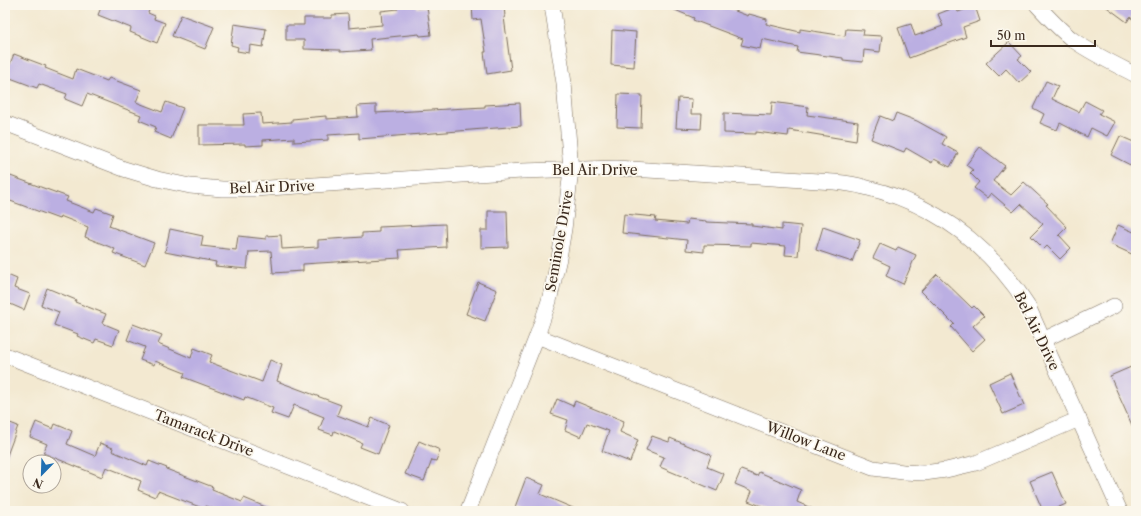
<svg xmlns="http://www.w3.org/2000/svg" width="1141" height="516" font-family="'Libre Caslon Text',serif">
	<rect width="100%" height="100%" fill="#fbf7ec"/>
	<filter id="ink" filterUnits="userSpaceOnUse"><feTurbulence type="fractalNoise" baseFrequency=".025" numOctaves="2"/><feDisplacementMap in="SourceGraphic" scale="8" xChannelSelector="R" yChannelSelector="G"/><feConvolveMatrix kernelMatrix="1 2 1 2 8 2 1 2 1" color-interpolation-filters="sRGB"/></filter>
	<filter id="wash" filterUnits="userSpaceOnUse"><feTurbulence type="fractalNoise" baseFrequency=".012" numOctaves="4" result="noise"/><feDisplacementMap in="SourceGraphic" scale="16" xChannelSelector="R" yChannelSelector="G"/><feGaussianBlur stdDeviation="0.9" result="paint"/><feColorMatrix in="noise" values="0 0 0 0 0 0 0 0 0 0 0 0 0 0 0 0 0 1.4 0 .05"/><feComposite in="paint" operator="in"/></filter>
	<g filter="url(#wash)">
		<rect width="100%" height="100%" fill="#f3e9d1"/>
		<g id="blocks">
			<g fill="#bbafe2">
				<path d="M102,5H151L148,13L155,16L154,19L165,23L157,43L130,32L131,28L98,15Z"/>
				<path d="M398,5H417V8L427,7L431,35L420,36L419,34L370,39L371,50L340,52V50L304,49V40H286V25H304V18H332V15L348,14L349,28L382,25L381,11L398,9Z"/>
				<path d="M472,5H504L505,17H504L511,70L487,74L484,52H486L481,19L473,20Z"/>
				<path d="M663,5H720L748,16L749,14L767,19L766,24L800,32V29L845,36L846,29L864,30L863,35L882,36L880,52L864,50L863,62L843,60V58L797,52L798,47L762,39L760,49L741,45L743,39L693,20L694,18Z"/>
				<path d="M1104,5H1136V22L1130,17L1127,22Z"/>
				<path d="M975,6L980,21L963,27L966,37L909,58L898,28L911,24L915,36L943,26L938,14L956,7L958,12Z"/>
				<path d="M181,15L214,27L205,49L172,36Z"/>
				<path d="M234,24L266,29L263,47L250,45L249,53L237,51L238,47L231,45Z"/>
				<path d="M612,30L636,32L634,67L611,65Z"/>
				<path d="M1009,42L1022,56L1018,59L1031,72L1019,83L1006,69L999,76L986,63Z"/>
				<path d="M14,54L46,66L45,68L73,79L76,69L107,81L109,78L141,90L136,102L162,112L166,102L183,108L171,139L154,132L156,127L139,120L141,115L87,94L82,106L65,99L67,94L39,84L37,88L5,76Z"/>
				<path d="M1046,81L1058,86L1052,99L1079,112L1085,101L1102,110L1099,114L1115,122L1107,136L1091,128L1087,137L1060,123L1057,130L1040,123L1044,114L1033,108Z"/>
				<path d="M618,94L642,95L641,128L617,127Z"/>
				<path d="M678,98L692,99L691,114H702L701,129L676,128Z"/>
				<path d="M772,102L808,107L807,115L858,122L856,141L789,130L788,136L756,132V134L724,133V113L771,115Z"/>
				<path d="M520,103L521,126L359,139V133L328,135V140L294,142V138L263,140V145L245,146V144L199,145V125H244L243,114L261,113L262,124L292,122V119L326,116V119L358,117L357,106L376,105V113L485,107V105Z"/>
				<path d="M896,113L917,121L946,137L942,144L958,153L950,167L934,159L932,163L906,148L904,152L871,139L880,116L893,121Z"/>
				<path d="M1120,136L1136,143V168L1111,155Z"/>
				<path d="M980,147L1005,166L993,181L1011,195L1024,182L1048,204L1046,205L1067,227L1059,235L1071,248L1060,259L1047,246L1044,249L1031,236L1043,224L1021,204L1013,212L991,193L987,198L974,188L979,182L970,173L973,170L966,165Z"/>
				<path d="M5,174L68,197L66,201L94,212L96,208L113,214L109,226L154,243L145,265L113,253L115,249L85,237L88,227L60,216L59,219L5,199Z"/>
				<path d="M488,211H507L508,247L481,248V230H488Z"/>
				<path d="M624,214L656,217L655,221L687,224L688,219L706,221V222L752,224V226L782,230V224L801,226L798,256L785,255L786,246L751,243V246L704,245V252L686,250L687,240L622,233Z"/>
				<path d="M445,224L446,247L399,250L400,258L303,264V271L273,273L271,251L249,252L247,269L215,266L216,262L165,252L170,229L203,236L201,246L236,250L238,236L266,239V236L281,235L282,249L318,247V240L362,237V233L379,232V227Z"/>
				<path d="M1118,225L1136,233V256L1110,244Z"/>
				<path d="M823,227L860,240L852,262L816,250Z"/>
				<path d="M880,244L896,251L898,247L916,255L903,284L886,276L890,266L873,258Z"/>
				<path d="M5,274L17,279L14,288L30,294L24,310L8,303L5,308Z"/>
				<path d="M937,274L972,308L974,306L984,316L973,326L985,339L972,351L951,327L954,324L921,291Z"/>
				<path d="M478,282L497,290L485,321L466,314Z"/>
				<path d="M47,288L76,300L75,302L106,314L102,323L119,330L113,345L96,339L94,343L77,336L78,334L54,325L59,312L41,305Z"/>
				<path d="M133,324L162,335L158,344L191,358L194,348L212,355L209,362L262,382L270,360L282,365L277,381L341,405L337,415L368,427L372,418L389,425L378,454L360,447L362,443L334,431L333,435L319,430L324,417L294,405L288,419L271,413L273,408L245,397L244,400L183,377L185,373L155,361L154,365L140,360L145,347L127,340Z"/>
				<path d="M1131,367L1136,378V434L1110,376Z"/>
				<path d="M1010,373L1024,405L1003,414L989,383Z"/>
				<path d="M557,399L573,406L575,401L624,421L620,432L638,440L630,462L602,451L609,431L587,423L581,437L565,430L568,420L551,414Z"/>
				<path d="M5,421L18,426L6,458H5Z"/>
				<path d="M36,422L53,429L55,424L72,431L67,444L95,456L100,443L113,448L112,451L147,466L149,461L167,468L166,469L213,487L212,490L242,502L244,498L275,511H219L206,506L205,509L158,491L155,497L138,490L141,481L106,467L102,477L43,453L47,444L30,437Z"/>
				<path d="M652,436L669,442L670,438L711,455L707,467L724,474L717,491L660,467L664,457L646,450Z"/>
				<path d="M419,441L440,450L436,461L432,460L424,481L405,474Z"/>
				<path d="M741,470L757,476L759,472L801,490L797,502L818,511H774L748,501L752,491L735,484Z"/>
				<path d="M1052,472L1066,504L1050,511H1043L1030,481Z"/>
				<path d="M526,478L544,485L540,494L580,511H524L515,507Z"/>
			</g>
		</g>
	</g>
	<g filter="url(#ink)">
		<use href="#blocks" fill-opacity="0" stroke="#7b6d5d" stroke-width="1"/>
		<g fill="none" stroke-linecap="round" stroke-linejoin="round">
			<g stroke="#7b6d5d" stroke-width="16">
				<g id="minor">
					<path d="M1037,5C1048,17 1060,30 1073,40C1093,54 1114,64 1136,75"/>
					<path d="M5,123L124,169L157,179L190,186L222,189H254L522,171L616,168L834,182C844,183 854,184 864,187C934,203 988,244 1027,304L1120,511"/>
					<path d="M537,336L873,468L903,472L924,473L946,470L976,463L1079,419"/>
					<path d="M1043,340L1114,306"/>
					<path d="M5,355L402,511"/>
					<path d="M468,511L537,336L549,301L559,258L564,229L571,170L564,83L552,5"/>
				</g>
			</g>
			<use href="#minor" stroke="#fff" stroke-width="15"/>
		</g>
	</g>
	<g text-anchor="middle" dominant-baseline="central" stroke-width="3.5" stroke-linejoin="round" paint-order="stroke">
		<g font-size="14" fill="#3b2a1e" stroke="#fbf7ec">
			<text x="595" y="170">Bel Air Drive</text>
			<text transform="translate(272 187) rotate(-2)">Bel Air Drive</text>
			<text transform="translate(559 241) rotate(-80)">Seminole Drive</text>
			<text transform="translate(1037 331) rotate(64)">Bel Air Drive</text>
			<text transform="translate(204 433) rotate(21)">Tamarack Drive</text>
			<text transform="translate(806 441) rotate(21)">Willow Lane</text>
		</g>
	</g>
	<rect width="1141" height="516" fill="none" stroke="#fbf7ec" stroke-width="20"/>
	<g transform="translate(42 474) rotate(203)"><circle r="19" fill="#fbf7ec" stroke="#aea59a"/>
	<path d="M0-3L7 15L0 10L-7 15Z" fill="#1f6fb2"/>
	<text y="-6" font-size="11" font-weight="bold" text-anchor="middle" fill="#3b2a1e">N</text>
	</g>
	<path d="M991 40v6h104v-6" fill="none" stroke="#3b2a1e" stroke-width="2"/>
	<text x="997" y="40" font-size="12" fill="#3b2a1e" stroke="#fbf7ec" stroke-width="3" paint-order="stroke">50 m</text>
</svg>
